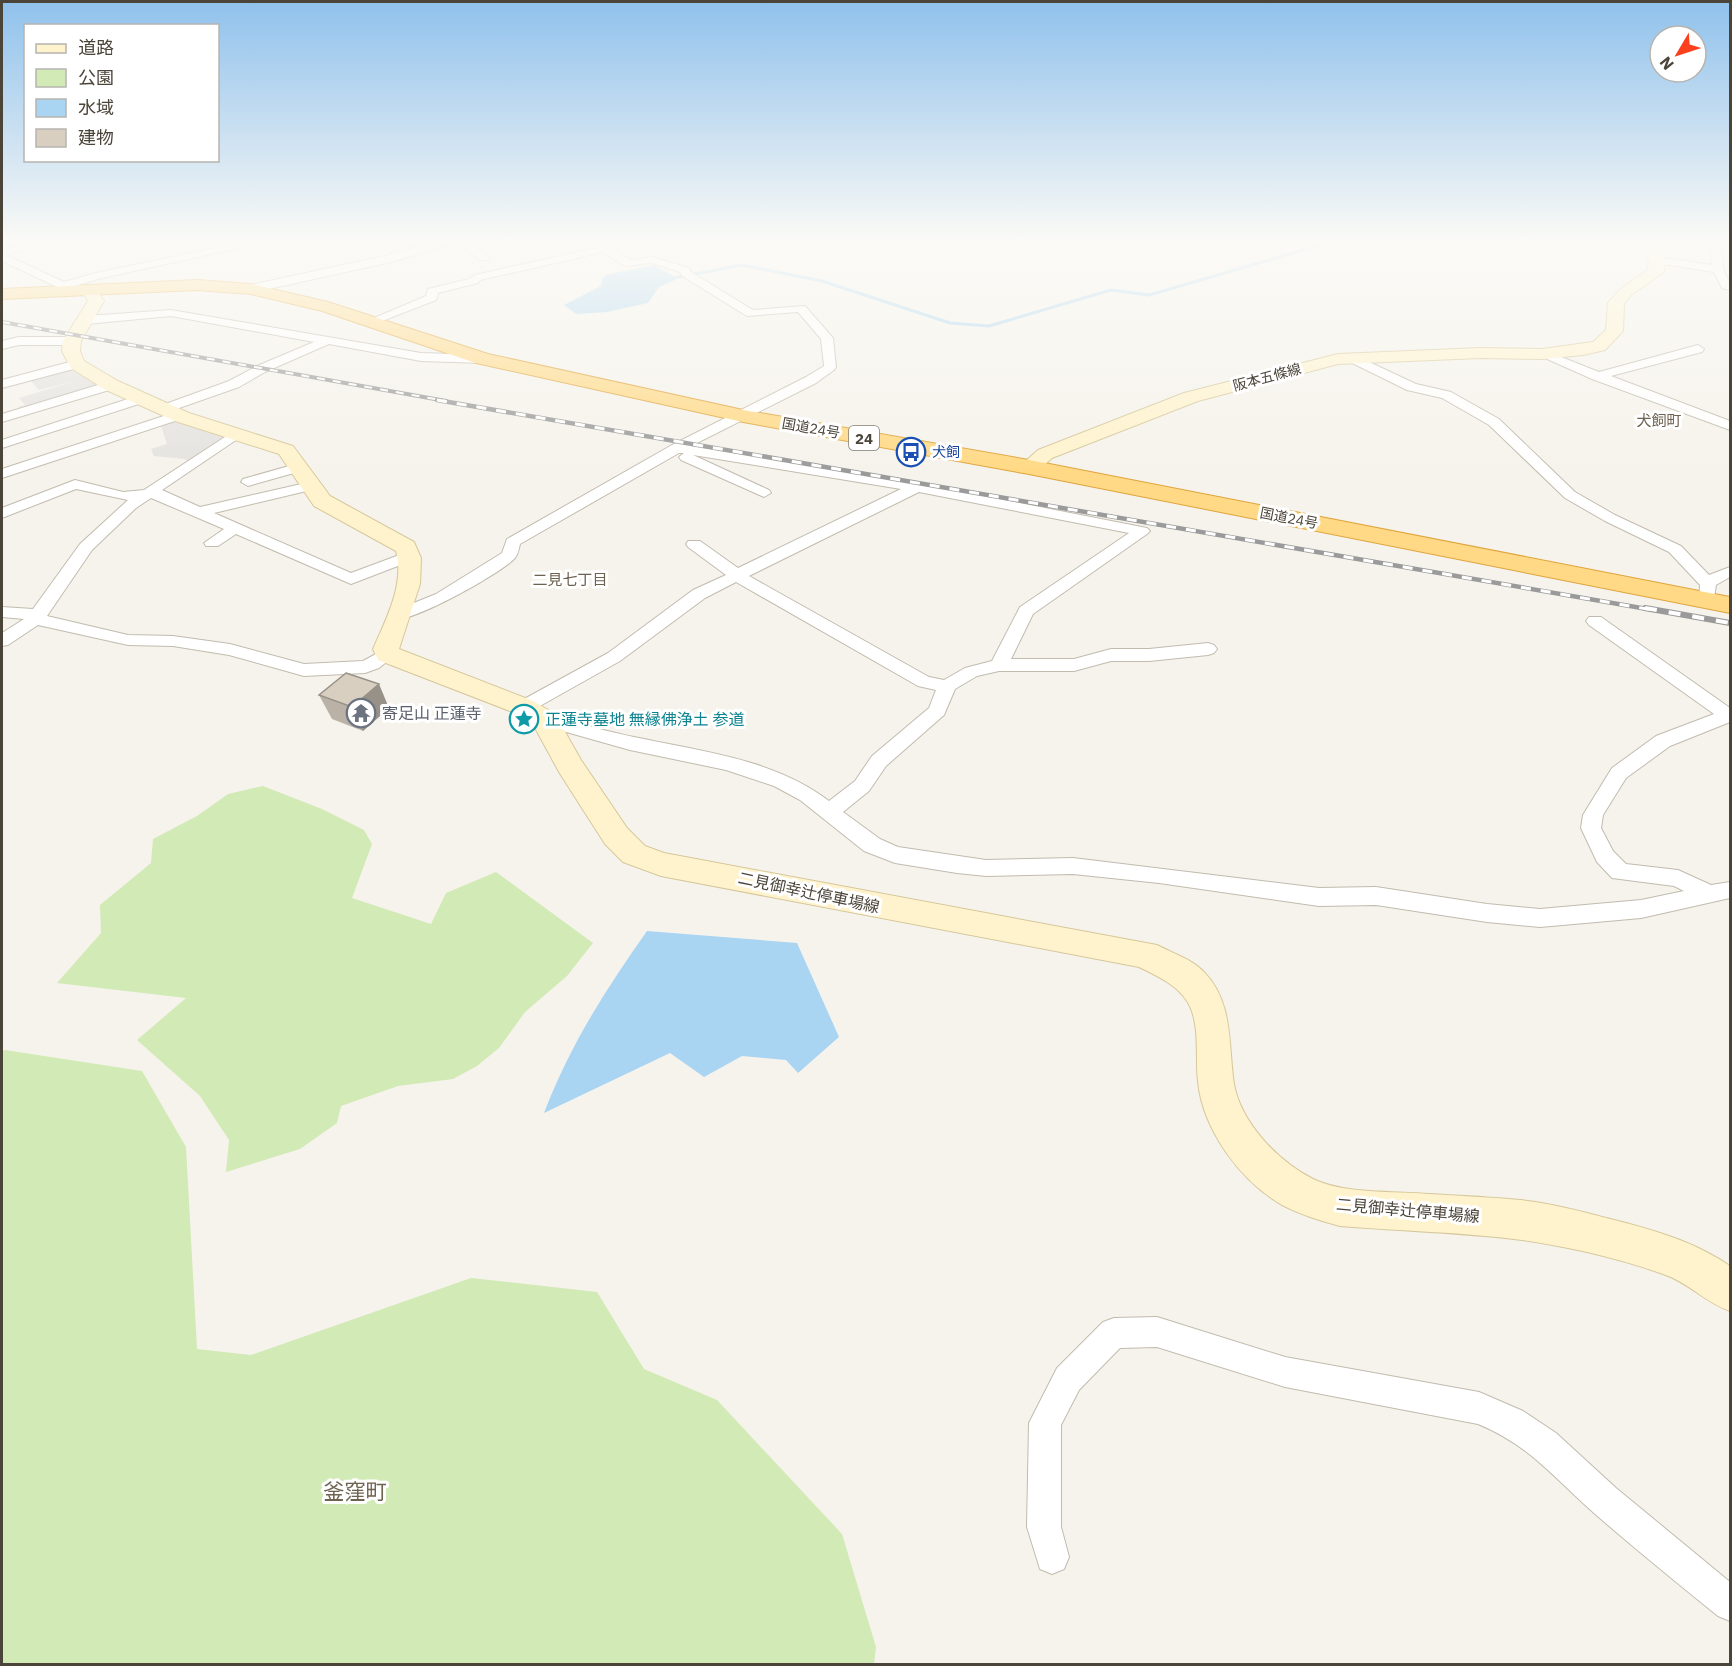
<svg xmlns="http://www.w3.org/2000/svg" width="1732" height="1666" font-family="'IBM Plex Sans','Noto Sans JP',sans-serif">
	<rect width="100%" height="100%" fill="#f6f3ec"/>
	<g fill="#d2eab5">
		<path d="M263,786L322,809L364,830L372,844L352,898L431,924L446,893L496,872L593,943L567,976L525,1012L499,1048L477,1066L453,1079L398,1086L341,1106L337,1123L300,1149L226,1172L229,1140L200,1096L137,1040L186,998L57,983L101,933L100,905L151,863L153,839L197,816L228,794Z"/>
		<path d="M5,1050L142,1071L186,1147L197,1349L251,1355L471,1278L597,1292L644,1369L717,1400L842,1534L876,1647L874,1664H2V1051Z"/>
	</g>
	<g fill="#e5e3e0">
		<path d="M73,367L101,386L21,411L18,407L25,405L19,398L75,381L39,390L29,379Z"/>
		<path d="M176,418L225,436L224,440L191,462L184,459L154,456L151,449L167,444L161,426Z"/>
	</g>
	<g fill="#a9d4f2">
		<path d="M654,265L675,277V280L659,287L648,303L607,312L576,314L564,305L601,286L602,279L606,275Z"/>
		<path d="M647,931L797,943L839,1037L798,1073L786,1060L742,1056L704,1077L670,1053L544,1113C571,1043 605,991 647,931Z"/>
	</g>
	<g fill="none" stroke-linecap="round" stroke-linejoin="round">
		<path stroke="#a9d4f2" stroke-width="3" d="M668,279L742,265L822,281L950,323L989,326L1111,290L1149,295L1345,238"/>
		<g stroke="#c2bbae" stroke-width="2">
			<g id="minor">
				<path d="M41,238H58L6,255L64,282L96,273L262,238H283L98,279L72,287L78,291L72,294L2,261V250Z"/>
				<path d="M478,238H500L473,245L489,256V260H481L459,244Z"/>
				<path d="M582,238H595L606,246L639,238H659L614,250L631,260L652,257L689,268L691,272L753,310L805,306L833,338L836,367L834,370L816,383L691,446L917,483L1147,528L1150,531L1147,534L1033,614L1011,659H1074L1111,649H1149L1208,643L1214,645L1217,649L1214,653L1208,655L1149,661H1111L1074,671H999L977,676L955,689L944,715L886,766L869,791L843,812L880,839L898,847L986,860L1073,858L1319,888L1376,887L1487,904L1540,909L1641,900L1684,891L1674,886L1612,878L1597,862L1581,828L1583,815L1612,768L1656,736L1714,714L1589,625L1586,621L1589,617H1601L1730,708V722L1670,746L1626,778L1603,815L1601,828L1613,851L1626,864L1678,870L1711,885L1730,882V898L1641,918L1540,927L1487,922L1376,905L1319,906L1159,883L1073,874L986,876L957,873L895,863L864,851L800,800L774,786L726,770L630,750L538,724L536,720L538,716L545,714C575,722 604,731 634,737C700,751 774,759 829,801L855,781L872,756L929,708L936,690L918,686L736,582L705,598L620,661L531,711L524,713L517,711L515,707L517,703L608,653L693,590L726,575L688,547L686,544L688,541H700L738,568L901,489L693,455L769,490L771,493L764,497L681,460L679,457L684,453H679L520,544C519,549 518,554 515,558C502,573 412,623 394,619L391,615L394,611L436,594L502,553L507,539L672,445L806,377L824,366L821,339L798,312L747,316L682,276L680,272L652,263L625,266L603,252L480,280L478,283L438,293L436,300L377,323H369L367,321L426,296L428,289L469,279L475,275L596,248ZM919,492L1129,533L1020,607L992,661L965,668L944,680L929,677L749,576Z"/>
				<path d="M1710,238H1720L1723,269L1730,284V290L1722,288L1714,272L1657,263L1652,260L1657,257L1712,265Z"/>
				<path d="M171,310L421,353L483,355L489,359L483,363L421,361L329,344L265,372L239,387L165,413L158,409L160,406L229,381L257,366L314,342L171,316L86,324L80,320L86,316Z"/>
				<path d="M19,337H72L78,341L72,345H19L2,349V341Z"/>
				<path d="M1698,345L1704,349L1702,352L1611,376L1730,421V430L1592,379L1536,354L1542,350L1546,351L1599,372Z"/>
				<path d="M1352,354L1416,384L1451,392L1499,419L1575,492L1615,515L1681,546L1709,575L1730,567V577L1716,585L1713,604H1701L1699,600L1700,585L1669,552L1605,521L1565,498L1489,425L1442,398L1407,390L1348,361L1346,358Z"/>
				<path d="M77,360L83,364L81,367L2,388V380Z"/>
				<path d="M111,381L117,385L116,388L2,422V414Z"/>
				<path d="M140,395L147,399L145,402L2,448V440Z"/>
				<path d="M179,411L186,415L184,418L2,478V469Z"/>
				<path d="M234,431L239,432L241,435L239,438L162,490L200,507L310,482L315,483L317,486L315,489L214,513L351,573L410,551L416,553L418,556L416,559L351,584L236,534L218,546H206L204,543L224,529L151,498L136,508L92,550L47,616L128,635L173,636L230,644L304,664L363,661L387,648L393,650L396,654L379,668L365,673L304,676L229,655L173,646L128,645L38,625L8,645L2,646V633L24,619L2,617V607L33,609L80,544L128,500L76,489L2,518V508L75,480L123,492L144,490Z"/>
				<path d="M296,464L301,465L303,468L301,471L248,486L241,482L243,479Z"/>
				<path d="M1157,1317L1285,1357L1479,1392L1523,1411L1556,1433L1616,1488L1730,1582V1621L1718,1616C1676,1582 1634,1548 1594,1513C1553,1477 1531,1446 1478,1424L1285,1387L1157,1347L1120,1348L1079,1390L1061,1425V1527L1069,1557L1064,1569L1052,1574L1040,1569L1027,1527L1029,1423L1057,1368L1103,1322L1114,1318Z"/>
			</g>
		</g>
		<g stroke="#c2bbae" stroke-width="2">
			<path id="tertiary" d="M443,238H464L463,241L387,263L251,293L244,289L246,286L384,256Z"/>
		</g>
		<g stroke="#d6c79b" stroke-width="2">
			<g id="secondary">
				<path d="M1638,238H1652L1665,260L1664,272L1631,295L1624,304L1623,331L1605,350L1583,355L1542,359L1481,358L1338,364L1198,401L1052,458C1042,467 1035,475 1022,471L1019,467L1038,450L1184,393L1338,354L1481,348L1542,349L1593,342L1606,330L1608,303C1619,288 1633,280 1648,270L1649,260Z"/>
				<path d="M89,285L95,287L104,301L81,341L80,351L84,361L118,381L189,413L293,446L330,496L414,542L421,558L420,584L399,649L533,701L555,714L581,760L627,828L645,846L664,853L1157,945C1172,953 1192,959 1204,972C1234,1003 1228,1045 1234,1084C1241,1123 1278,1161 1313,1179C1343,1194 1394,1191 1429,1194C1459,1196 1490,1197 1520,1200C1556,1204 1591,1214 1626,1223C1663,1233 1698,1244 1730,1266V1311C1706,1303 1688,1282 1663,1274C1618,1258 1569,1247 1522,1240C1462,1232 1400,1231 1340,1226C1321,1221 1302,1215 1284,1206C1242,1183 1203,1131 1198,1082C1195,1057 1201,1023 1187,1001C1176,984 1157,976 1139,967L661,876L623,862L605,844L559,772L534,726L515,713L378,660L373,649C386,620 405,583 396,551L314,506L279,454L175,421L104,389L71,368L62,351L63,341L88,301L81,290Z"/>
			</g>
		</g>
		<g stroke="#e0a43c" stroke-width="2">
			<path id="trunk" d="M197,280L251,284L328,302L488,354L743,410L1029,460L1730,597V613L1029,474L743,422L476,363L322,311L251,294L197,290L2,299V289Z"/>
		</g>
		<use href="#minor" fill="#fff" fill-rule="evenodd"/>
		<use href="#tertiary" fill="#fff" fill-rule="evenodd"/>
		<use href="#secondary" fill="#fff3cd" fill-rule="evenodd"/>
		<use href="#trunk" fill="#ffd985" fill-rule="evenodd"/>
		<g stroke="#9a9a9a" stroke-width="4">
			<path id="rail-far2" d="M2,322L446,401"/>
		</g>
		<g stroke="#9a9a9a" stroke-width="4.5">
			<path id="rail-far1" d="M437,400L1653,610"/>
		</g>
		<g stroke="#9a9a9a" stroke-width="6">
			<path id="rail" d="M1645,608L1730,623"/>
		</g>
		<use href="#rail-far2" stroke="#fff" stroke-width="2" stroke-dasharray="8" stroke-linecap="butt"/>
		<use href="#rail-far1" stroke="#fff" stroke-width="3" stroke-dasharray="10" stroke-linecap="butt"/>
		<use href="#rail" stroke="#fff" stroke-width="4" stroke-dasharray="12" stroke-linecap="butt"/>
	</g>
	<path fill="#bab2a6" d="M319,695L389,708L363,731L332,719Z"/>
	<path fill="#979187" d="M379,684L389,708L363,731L352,707Z"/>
	<path fill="#d8cfc1" stroke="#979187" stroke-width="1.5" d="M346,673L379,684L352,707L319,695Z"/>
	<linearGradient id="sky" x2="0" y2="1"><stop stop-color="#8fc1ec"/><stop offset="0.51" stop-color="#fbfaf6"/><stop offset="1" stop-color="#fbfaf6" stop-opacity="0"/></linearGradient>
	<rect width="1732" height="471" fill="url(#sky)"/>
	<defs>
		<g id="bus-ring" transform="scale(1.5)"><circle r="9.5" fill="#fff" stroke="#1a4fb4" stroke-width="1.5"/><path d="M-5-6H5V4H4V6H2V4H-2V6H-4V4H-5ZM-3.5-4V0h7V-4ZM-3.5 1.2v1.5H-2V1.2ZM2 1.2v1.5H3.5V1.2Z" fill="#1a4fb4"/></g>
		<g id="temple-ring" transform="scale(1.5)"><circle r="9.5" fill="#fff" stroke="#6b7280" stroke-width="1.5"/><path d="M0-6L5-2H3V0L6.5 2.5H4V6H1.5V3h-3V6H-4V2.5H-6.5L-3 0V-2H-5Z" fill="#6b7280"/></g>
		<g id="sight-ring" transform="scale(1.5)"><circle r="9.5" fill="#fff" stroke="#0f9aa8" stroke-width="1.5"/><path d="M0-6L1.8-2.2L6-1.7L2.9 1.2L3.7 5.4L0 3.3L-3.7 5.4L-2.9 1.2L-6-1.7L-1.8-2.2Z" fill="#0f9aa8"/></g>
	</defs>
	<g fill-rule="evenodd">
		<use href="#bus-ring" x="911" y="452"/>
		<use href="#temple-ring" x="361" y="713"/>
		<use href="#sight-ring" x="524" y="719"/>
	</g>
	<g text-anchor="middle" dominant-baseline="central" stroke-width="6" stroke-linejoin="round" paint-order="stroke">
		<g font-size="14" fill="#4b4439" stroke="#fff">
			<text transform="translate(1267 377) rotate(-15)">阪本五條線</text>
			<text transform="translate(811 428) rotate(10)">国道24号</text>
			<text transform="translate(1289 518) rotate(11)">国道24号</text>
		</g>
		<g font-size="14" fill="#164399" stroke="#fff" text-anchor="start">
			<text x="932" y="452">犬飼</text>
		</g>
		<g font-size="15" fill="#6e6250" stroke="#fff">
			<text x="1659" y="420">犬飼町</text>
			<text x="570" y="579">二見七丁目</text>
		</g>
		<rect fill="#fff" stroke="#817c74" stroke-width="1.5" x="849" y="426" width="30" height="24" rx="4.5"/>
		<g font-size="15" font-weight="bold" fill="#4b4439">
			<text x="864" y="438">24</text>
		</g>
		<g font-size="16" fill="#5b616d" stroke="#fff" text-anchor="start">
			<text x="382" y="713">寄足山 正蓮寺</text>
		</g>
		<g font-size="16" fill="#0d838f" stroke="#fff" text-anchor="start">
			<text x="545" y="719">正蓮寺墓地 無縁佛浄土 参道</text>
		</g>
		<g font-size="16" fill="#4b4439" stroke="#fff">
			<text transform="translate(809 892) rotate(12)">二見御幸辻停車場線</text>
			<text transform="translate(1408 1210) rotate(5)">二見御幸辻停車場線</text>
		</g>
		<g font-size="21" fill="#6e6250" stroke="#fff">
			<text x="355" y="1491">釜窪町</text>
		</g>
	</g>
	<rect width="1732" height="1666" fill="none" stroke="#4b4439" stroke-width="6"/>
	<rect x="24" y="24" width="195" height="138" fill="#ffffff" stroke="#b7b4b0" stroke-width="1.5"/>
	<rect x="36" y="44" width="30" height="9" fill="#fff3cd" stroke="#b7b4b0" stroke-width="1.5"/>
	<text x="78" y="54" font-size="18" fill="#4b4439">道路</text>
	<rect x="36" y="69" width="30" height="18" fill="#d2eab5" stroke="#b7b4b0" stroke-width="1.5"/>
	<text x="78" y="84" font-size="18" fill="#4b4439">公園</text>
	<rect x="36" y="99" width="30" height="18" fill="#a9d4f2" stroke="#b7b4b0" stroke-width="1.5"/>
	<text x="78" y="114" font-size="18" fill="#4b4439">水域</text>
	<rect x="36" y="129" width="30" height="18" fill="#d8cfc1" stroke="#b7b4b0" stroke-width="1.5"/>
	<text x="78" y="144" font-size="18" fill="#4b4439">建物</text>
	<g transform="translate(1678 54) rotate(231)"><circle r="28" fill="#ffffff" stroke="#b7b4b0" stroke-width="1.5"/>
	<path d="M0-4.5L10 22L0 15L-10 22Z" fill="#fc3f1d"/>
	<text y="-9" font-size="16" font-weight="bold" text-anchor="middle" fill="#4b4439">N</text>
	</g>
</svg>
